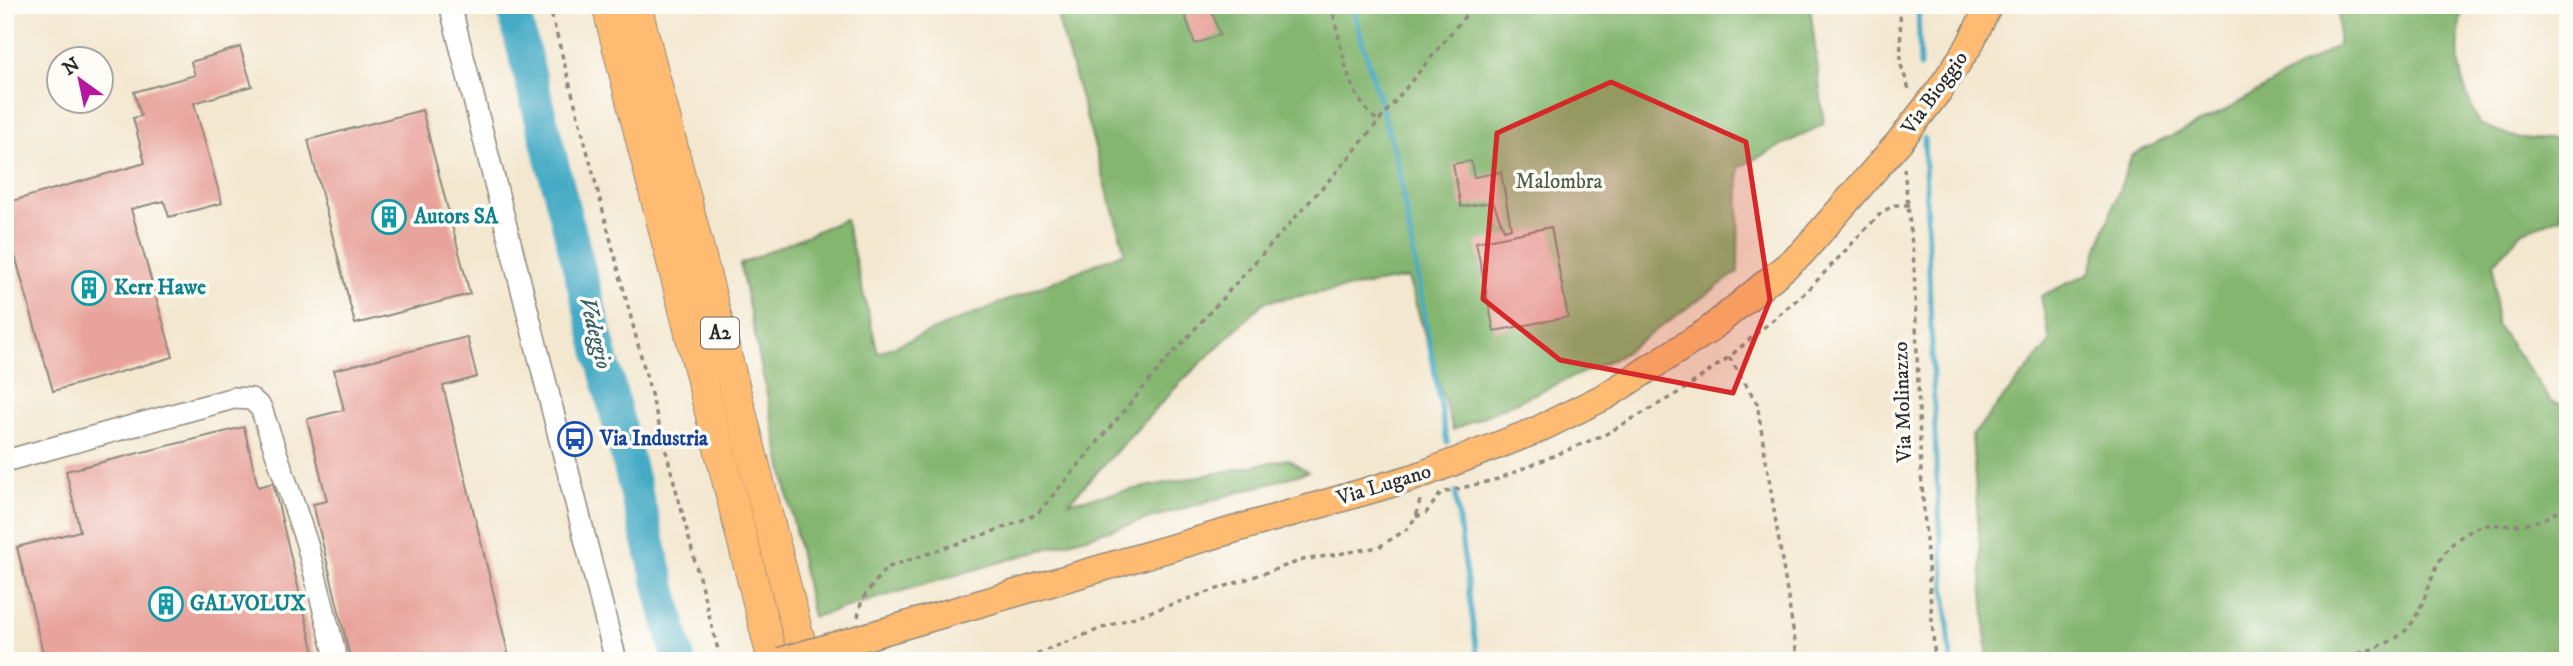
<svg xmlns="http://www.w3.org/2000/svg" width="2573" height="666" font-family="'IM FELL DW Pica',serif">
	<rect width="100%" height="100%" fill="#fdfcf7"/>
	<filter id="ink" filterUnits="userSpaceOnUse"><feTurbulence type="fractalNoise" baseFrequency=".0143" numOctaves="2"/><feDisplacementMap in="SourceGraphic" scale="14" xChannelSelector="R" yChannelSelector="G"/><feConvolveMatrix kernelMatrix="1 2 1 2 8 2 1 2 1" color-interpolation-filters="sRGB"/></filter>
	<filter id="wash" filterUnits="userSpaceOnUse"><feTurbulence type="fractalNoise" baseFrequency=".00686" numOctaves="4" result="noise"/><feDisplacementMap in="SourceGraphic" scale="28" xChannelSelector="R" yChannelSelector="G"/><feGaussianBlur stdDeviation="1.57" result="paint"/><feColorMatrix in="noise" values="0 0 0 0 0 0 0 0 0 0 0 0 0 0 0 0 0 1.4 0 .05"/><feComposite in="paint" operator="in"/></filter>
	<g filter="url(#wash)">
		<rect width="100%" height="100%" fill="#f3e7cf"/>
		<g fill="#84b66f" stroke="#58704d" stroke-width="2">
			<path d="M1054,5H1810L1824,124L1739,167L1738,272L1618,357L1453,430L1408,278L1264,302L1179,384L1069,502L1288,459L1308,472L813,617L740,264L845,219L878,353L1125,252Z"/>
			<path d="M2339,5H2455L2461,13C2455,63 2458,77 2479,124L2519,139H2555L2561,217L2523,231L2494,263L2496,324L2551,401L2568,406V661H1988L1972,436L2050,342L2041,296L2089,273L2132,155L2224,111L2338,45Z"/>
		</g>
		<g fill="none" stroke-linecap="round" stroke-linejoin="round">
			<g stroke="#45aac5" stroke-width="5">
				<path d="M1352,5L1397,161L1447,442"/>
				<path d="M1918,5L1920,67"/>
				<path d="M1924,138L1937,488L1951,661"/>
				<path d="M1455,492L1478,661"/>
			</g>
			<path stroke="#45aac5" stroke-width="33" d="M512,5L679,661"/>
		</g>
		<g id="blocks">
			<g fill="#e8a49c">
				<path d="M1210,6L1220,35L1195,44L1185,15Z"/>
				<path d="M240,47L252,86L194,103L222,203L169,217L164,201L131,209L173,357L53,391L5,220V203L145,163L133,118L141,116L134,92L195,75L191,62Z"/>
				<path d="M422,110L470,294L355,324L308,140Z"/>
				<path d="M1471,161L1474,177L1501,172L1511,228L1504,230L1493,202L1461,207L1453,164Z"/>
				<path d="M1551,227L1568,317L1494,331L1476,242Z"/>
				<path d="M467,337L477,377L443,386L510,661H351L313,504L327,501L307,419L344,410L334,370Z"/>
				<path d="M244,427L258,487L273,483L316,661H45L17,547L80,531L66,471Z"/>
			</g>
		</g>
	</g>
	<g filter="url(#ink)">
		<use href="#blocks" fill-opacity="0" stroke="#8f897d" stroke-width="2"/>
		<g fill="none" stroke-linecap="round" stroke-linejoin="round">
			<g stroke="#8f897d" stroke-width="24">
				<g id="minor">
					<path d="M450,5L616,661"/>
					<path d="M5,461L234,398L251,399L261,408L307,544L337,661"/>
				</g>
			</g>
			<g stroke="#8f897d" stroke-width="29">
				<path id="major" d="M882,632L1415,477L1535,431L1606,396L1709,330L1801,254L1899,142L1938,92L1969,46L1989,5"/>
			</g>
			<g stroke="#8f897d" stroke-width="32">
				<g id="highway">
					<path d="M607,5L773,661"/>
					<path d="M636,5L805,661"/>
				</g>
			</g>
			<g stroke="#8f897d" stroke-width="3.5" stroke-dasharray="5 5" stroke-linecap="butt">
				<path d="M549,5L721,661"/>
				<path d="M1331,5C1342,43 1345,95 1377,120"/>
				<path d="M1900,5L1901,65L1910,92"/>
				<path d="M1904,168L1914,264L1921,472L1935,661"/>
				<path d="M1416,517L1426,513L1441,493L1498,479L1606,434L1683,390L1729,357"/>
				<path d="M858,617L862,599L886,568L1009,526L1038,513L1166,361L1347,160L1474,5"/>
				<path d="M1018,661L1105,627L1303,560L1379,547L1407,529L1416,517L1421,496"/>
				<path d="M1798,661L1757,403L1729,357L1808,290L1882,212L1895,205H1910"/>
				<path d="M2340,661C2361,651 2392,646 2408,628C2430,602 2429,561 2458,539C2490,516 2490,529 2524,524C2540,522 2554,514 2568,505"/>
			</g>
			<use href="#minor" stroke="#fff" stroke-width="21"/>
			<use href="#major" stroke="#ffbb71" stroke-width="26"/>
			<use href="#highway" stroke="#ffbb71" stroke-width="30"/>
			<g stroke="#8f897d" stroke-width="29" stroke-linecap="butt">
				<path id="major-bridge" d="M780,661L882,632"/>
			</g>
			<use href="#major-bridge" stroke="#ffbb71" stroke-width="26"/>
		</g>
	</g>
	<path fill="#d62828" fill-opacity="0.2" stroke="#d62828" stroke-width="5" stroke-linejoin="round" d="M1611,82L1746,142L1770,300L1733,393L1560,360L1483,299L1497,133Z"/>
	<defs>
		<g id="building-ring" transform="scale(1.75)"><circle r="9.5" fill="#fdfcf7" stroke="#0f9aa8" stroke-width="1.5"/><path d="M-4-6H4V6H1V3H-1V6H-4ZM-2.5-4.3h1.7v1.8h-1.7ZM.8-4.3h1.7v1.8H.8ZM-2.5-1h1.7V.8h-1.7ZM.8-1h1.7V.8H.8Z" fill="#0f9aa8"/></g>
		<g id="bus-ring" transform="scale(1.75)"><circle r="9.5" fill="#fdfcf7" stroke="#1a4fb4" stroke-width="1.5"/><path d="M-5-6H5V4H4V6H2V4H-2V6H-4V4H-5ZM-3.5-4V0h7V-4ZM-3.5 1.2v1.5H-2V1.2ZM2 1.2v1.5H3.5V1.2Z" fill="#1a4fb4"/></g>
	</defs>
	<g fill-rule="evenodd">
		<use href="#building-ring" x="389" y="217"/>
		<use href="#building-ring" x="89" y="288"/>
		<use href="#bus-ring" x="575" y="439"/>
		<use href="#building-ring" x="166" y="604"/>
	</g>
	<g text-anchor="middle" dominant-baseline="central" stroke-width="7" stroke-linejoin="round" paint-order="stroke">
		<rect fill="#fdfcf7" stroke="#6a6a68" stroke-width="2" x="701" y="317.5" width="38" height="31" rx="5"/>
		<g font-size="19" font-weight="bold" fill="#2b2b2b">
			<text x="720" y="333">A2</text>
		</g>
		<g font-size="21" fill="#2b2b2b" stroke="#fdfcf7">
			<text transform="translate(1935 93) rotate(-54)">Via Bioggio</text>
			<text transform="translate(1903 402) rotate(-92)">Via Molinazzo</text>
			<text transform="translate(1384 485) rotate(-17)">Via Lugano</text>
		</g>
		<g font-size="21" fill="#505e45" stroke="#fdfcf7">
			<text x="1559" y="182">Malombra</text>
		</g>
		<g font-size="21" font-weight="bold" fill="#0d838f" stroke="#fdfcf7" text-anchor="start">
			<text x="414" y="217">Autors SA</text>
			<text x="114" y="288">Kerr Hawe</text>
			<text x="190" y="604">GALVOLUX</text>
		</g>
		<g font-size="21" font-weight="bold" fill="#164399" stroke="#fdfcf7" text-anchor="start">
			<text x="600" y="439">Via Industria</text>
		</g>
		<g font-size="23" font-style="italic" fill="#355e69" stroke="#fdfcf7">
			<text transform="translate(595 333) rotate(76)">Vedeggio</text>
		</g>
	</g>
	<rect width="2573" height="666" fill="none" stroke="#fdfcf7" stroke-width="28"/>
	<g transform="translate(80 80) rotate(327)"><circle r="33" fill="#fdfcf7" stroke="#a9a8a5" stroke-width="2"/>
	<path d="M0-5L12 26L0 18L-12 26Z" fill="#b5179e"/>
	<text y="-10" font-size="19" font-weight="bold" text-anchor="middle" fill="#2b2b2b">N</text>
	</g>
</svg>
